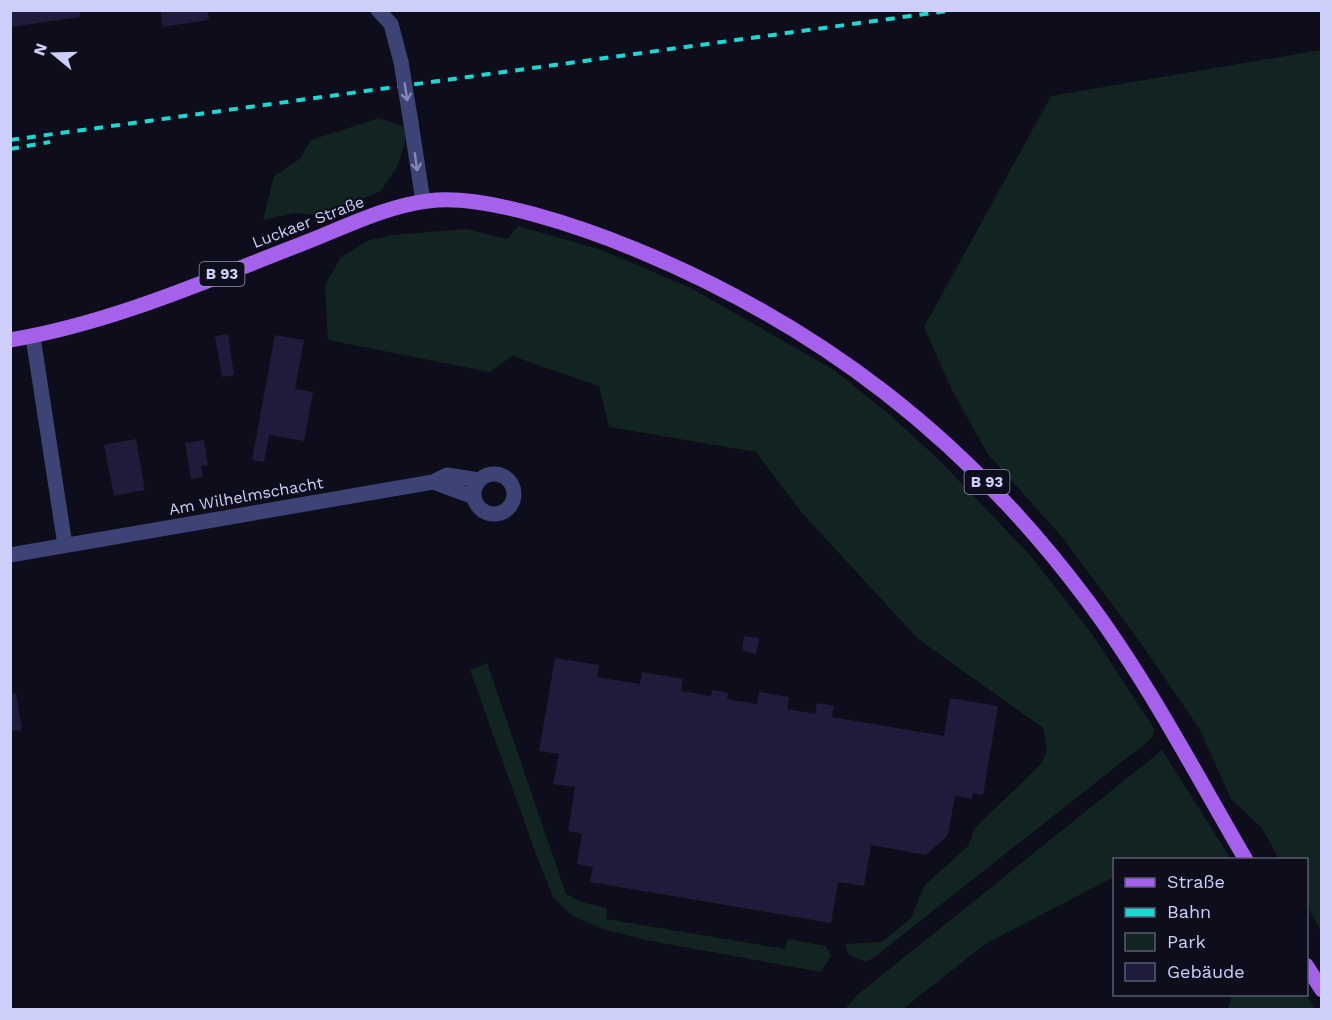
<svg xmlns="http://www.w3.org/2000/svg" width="1332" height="1020" font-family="'Work Sans',sans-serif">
	<rect width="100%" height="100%" fill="#0e0d1b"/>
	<g fill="#112421">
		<path d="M1321,50H1322L1321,931L1307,906L1306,860L1279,859L1262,828L1231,799L1199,728L1142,645L1062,537L987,453L952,390L924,327L1051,96Z"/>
		<path d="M379,118L405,127V142L398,165L381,191L322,215L294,213L263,220L274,176L300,159L311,140Z"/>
		<path d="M518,226L602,250L691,288L834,370L890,415L938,459L1029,554L1092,634L1155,730L1151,739L877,955L867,962L849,955L845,944L882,942L911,918L924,886L968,846L975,828L1041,764L1047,751L1043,728L918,639L803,514L756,452L609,427L599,386L512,356L490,372L328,340L325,285L341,257L369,240L394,235L466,229L507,239Z"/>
		<path d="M487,663L566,894L581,902L607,908L606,919L785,949L788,939L826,946L831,955L821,972L651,941L602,929L570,914L553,897L537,857L470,670Z"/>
		<path d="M1162,750L1231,859L1114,860V877L985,944L903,1009H845L856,996Z"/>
		<path d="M1232,995H1306L1315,1009H1228Z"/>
	</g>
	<g fill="#1e1c3a">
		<path d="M10,10H80V17L10,27Z"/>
		<path d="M161,10H208L209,20L162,27Z"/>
		<path d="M228,334L234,375L222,377L215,336Z"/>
		<path d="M275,335L304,340L295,389L313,392L304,441L269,435L264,462L252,460Z"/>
		<path d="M136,439L145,490L114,496L104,445Z"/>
		<path d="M204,440L208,465L201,466L203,477L191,479L185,443Z"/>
		<path d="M744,636L759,638L756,654L742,651Z"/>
		<path d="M555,658L599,665L597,677L640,684L642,672L683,679L681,691L711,696L712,690L728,693L727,699L757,704L759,692L789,697L787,709L815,714L817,703L834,706L832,717L944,736L950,698L998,706L983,795L973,793L972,799L955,796L948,835L926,855L871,845L864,886L838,882L831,923L590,882L593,867L577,864L582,834L568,831L575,787L553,784L559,754L539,751Z"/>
		<path d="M16,693L22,730L10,732V694Z"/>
	</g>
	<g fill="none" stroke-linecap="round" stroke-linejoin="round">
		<g stroke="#3d4375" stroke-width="15">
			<path d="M378,10L391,24L401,62"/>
			<path d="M411,123L423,201"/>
			<path d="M33,337L65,545"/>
			<circle cx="494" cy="494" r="20"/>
			<path d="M433,482L474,497"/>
			<path d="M10,555L433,482L447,475L479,480"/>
		</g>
		<g stroke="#a661ec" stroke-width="15">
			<path d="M10,340C112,323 208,280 304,243C343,228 386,206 428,201C484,193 584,228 637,250C820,326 965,438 1084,596C1146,678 1194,771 1246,860"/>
			<path d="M1306,965L1322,990"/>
		</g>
		<g stroke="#1ad9d2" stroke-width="4" stroke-dasharray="9 8" stroke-linecap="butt">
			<path d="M10,140L954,10"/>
			<path d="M10,149L50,142"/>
		</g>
		<path stroke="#3d4375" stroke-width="15" d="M401,62L411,123"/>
	</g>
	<defs><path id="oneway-shaft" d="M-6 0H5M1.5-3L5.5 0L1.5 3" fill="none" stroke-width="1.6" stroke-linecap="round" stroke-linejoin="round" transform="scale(1.5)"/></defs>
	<g stroke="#8588b7">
		<use href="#oneway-shaft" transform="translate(406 92) rotate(81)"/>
		<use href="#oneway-shaft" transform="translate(416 162) rotate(82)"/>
	</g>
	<g text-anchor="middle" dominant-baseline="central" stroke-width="4.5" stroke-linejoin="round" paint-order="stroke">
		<g fill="#0e0d1b" stroke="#9494b6" stroke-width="1.5">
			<rect x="199.5" y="262" width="45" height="24" rx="4.5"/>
			<rect x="964.5" y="470" width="45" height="24" rx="4.5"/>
		</g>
		<g font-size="15" font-weight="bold" fill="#cdcef9">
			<text x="222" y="274">B 93</text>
			<text x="987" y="482">B 93</text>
		</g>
		<g font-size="16" fill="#cdcef9" stroke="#0e0d1b">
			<text transform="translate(308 222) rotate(-21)">Luckaer Straße</text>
			<text transform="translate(246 496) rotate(-10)">Am Wilhelmschacht</text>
		</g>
	</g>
	<rect width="1332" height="1020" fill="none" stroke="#cdcef9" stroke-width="24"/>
	<rect x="1113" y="858" width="195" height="138" fill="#0e0d1b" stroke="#5a5a74" stroke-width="1.5"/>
	<rect x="1125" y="878" width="30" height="9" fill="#a661ec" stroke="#5a5a74" stroke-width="1.5"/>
	<text x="1167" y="888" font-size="18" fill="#cdcef9">Straße</text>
	<rect x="1125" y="908" width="30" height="9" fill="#1ad9d2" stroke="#5a5a74" stroke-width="1.5"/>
	<text x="1167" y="918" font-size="18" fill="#cdcef9">Bahn</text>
	<rect x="1125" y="933" width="30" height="18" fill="#112421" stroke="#5a5a74" stroke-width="1.5"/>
	<text x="1167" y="948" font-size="18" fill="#cdcef9">Park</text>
	<rect x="1125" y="963" width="30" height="18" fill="#1e1c3a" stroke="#5a5a74" stroke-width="1.5"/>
	<text x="1167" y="978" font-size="18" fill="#cdcef9">Gebäude</text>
	<g transform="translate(54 54) rotate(289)" stroke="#0e0d1b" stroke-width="4.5" paint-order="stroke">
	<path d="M0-4.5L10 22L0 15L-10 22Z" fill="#cdcef9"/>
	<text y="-9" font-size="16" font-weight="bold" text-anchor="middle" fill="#cdcef9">N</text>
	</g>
</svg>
